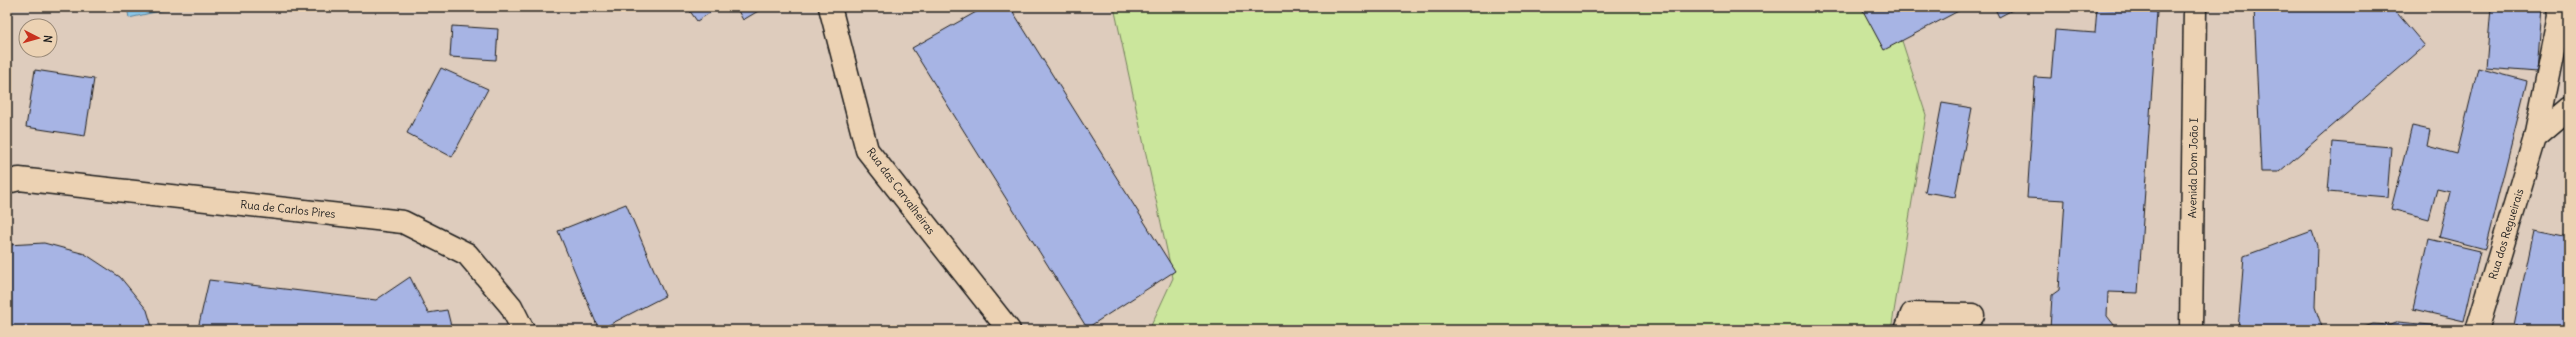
<svg xmlns="http://www.w3.org/2000/svg" width="2576" height="337" font-family="Delius,sans-serif">
	<rect width="100%" height="100%" fill="#deccbd"/>
	<filter id="ink" filterUnits="userSpaceOnUse"><feTurbulence type="fractalNoise" baseFrequency=".025" numOctaves="2"/><feDisplacementMap in="SourceGraphic" scale="8" xChannelSelector="R" yChannelSelector="G"/><feConvolveMatrix kernelMatrix="1 2 1 2 8 2 1 2 1" color-interpolation-filters="sRGB"/></filter>
	<g filter="url(#ink)">
		<path fill="#cbe69c" stroke="#74815c" d="M1114,7H1891L1926,115L1891,330H1149L1173,278Z"/>
		<path fill="#89c6e9" stroke="#5d8297" d="M127,7H177L129,18Z"/>
		<g fill="#a7b4e4" stroke="#1c1c1c">
			<path d="M687,7H719L697,21Z"/>
			<path d="M736,7H765L743,20Z"/>
			<path d="M985,7H1010L1175,271L1087,328L912,48Z"/>
			<path d="M1861,7H1966L1884,50Z"/>
			<path d="M1994,7H2018L1999,17Z"/>
			<path d="M2254,7H2392L2425,46L2279,172H2261Z"/>
			<path d="M2491,7H2542L2537,72L2486,68Z"/>
			<path d="M2097,8L2157,12L2138,293L2108,292L2107,316L2118,330H2050L2052,295L2059,290L2065,200L2027,198L2035,77L2051,78L2055,30L2095,33Z"/>
			<path d="M452,26L498,29L496,60L450,57Z"/>
			<path d="M441,68L488,89L452,157L407,133Z"/>
			<path d="M2478,68L2527,81L2485,249L2439,237L2450,192L2437,189L2429,219L2391,209L2412,126L2430,130L2427,146L2457,154Z"/>
			<path d="M35,70L94,79L85,136L26,127Z"/>
			<path d="M1942,103L1972,108L1955,197L1925,192Z"/>
			<path d="M2332,142L2391,147L2387,197L2328,192Z"/>
			<path d="M626,204L665,296L599,330L558,231Z"/>
			<path d="M2534,230L2569,237V330H2539L2514,325Z"/>
			<path d="M2312,231L2317,246L2315,307L2323,330H2238L2244,256Z"/>
			<path d="M2429,239L2480,251L2464,321L2413,309Z"/>
			<path d="M44,243L85,254L120,277L147,310L153,330H7V245Z"/>
			<path d="M410,277L428,313L447,310L452,330H203L199,324L209,280L376,300Z"/>
			<path d="M2398,322L2453,327V330H2356L2373,324L2390,325Z"/>
		</g>
		<g fill="none" stroke-linecap="round" stroke-linejoin="round">
			<g stroke="#1c1c1c" stroke-width="25">
				<g id="minor">
					<path d="M830,7L867,150L1009,330"/>
					<path d="M2535,138L2560,15L2559,7"/>
					<path d="M7,182L19,179L403,222L467,254L511,306L523,330"/>
					<path d="M1906,330L1912,314L1973,315"/>
					<path d="M2191,330L2195,7"/>
					<path d="M2477,330L2535,138L2569,109"/>
				</g>
			</g>
			<use href="#minor" stroke="#ecd2b3" stroke-width="22"/>
		</g>
	</g>
	<g text-anchor="middle" dominant-baseline="central" stroke-width="3" stroke-linejoin="round" paint-order="stroke">
		<g font-size="11" fill="#1c1c1c" stroke="#ecd2b3">
			<text transform="translate(2193 168) rotate(-89)">Avenida Dom João I</text>
			<text transform="translate(901 191) rotate(53)">Rua das Carvalheiras</text>
			<text transform="translate(288 209) rotate(6)">Rua de Carlos Pires</text>
			<text transform="translate(2506 234) rotate(-73)">Rua dos Regueirais</text>
		</g>
	</g>
	<rect width="2576" height="337" fill="none" stroke="#ecd2b3" stroke-width="24"/>
	<rect x="12" y="12" width="2552" height="313" fill="none" stroke="#1c1c1c" stroke-width="1.5" filter="url(#ink)"/>
	<g transform="translate(38 38) rotate(96)"><circle r="19" fill="#ecd2b3" stroke="#998977"/>
	<path d="M0-3L7 15L0 10L-7 15Z" fill="#c8321e"/>
	<text y="-6" font-size="11" font-weight="bold" text-anchor="middle" fill="#1c1c1c">N</text>
	</g>
</svg>
